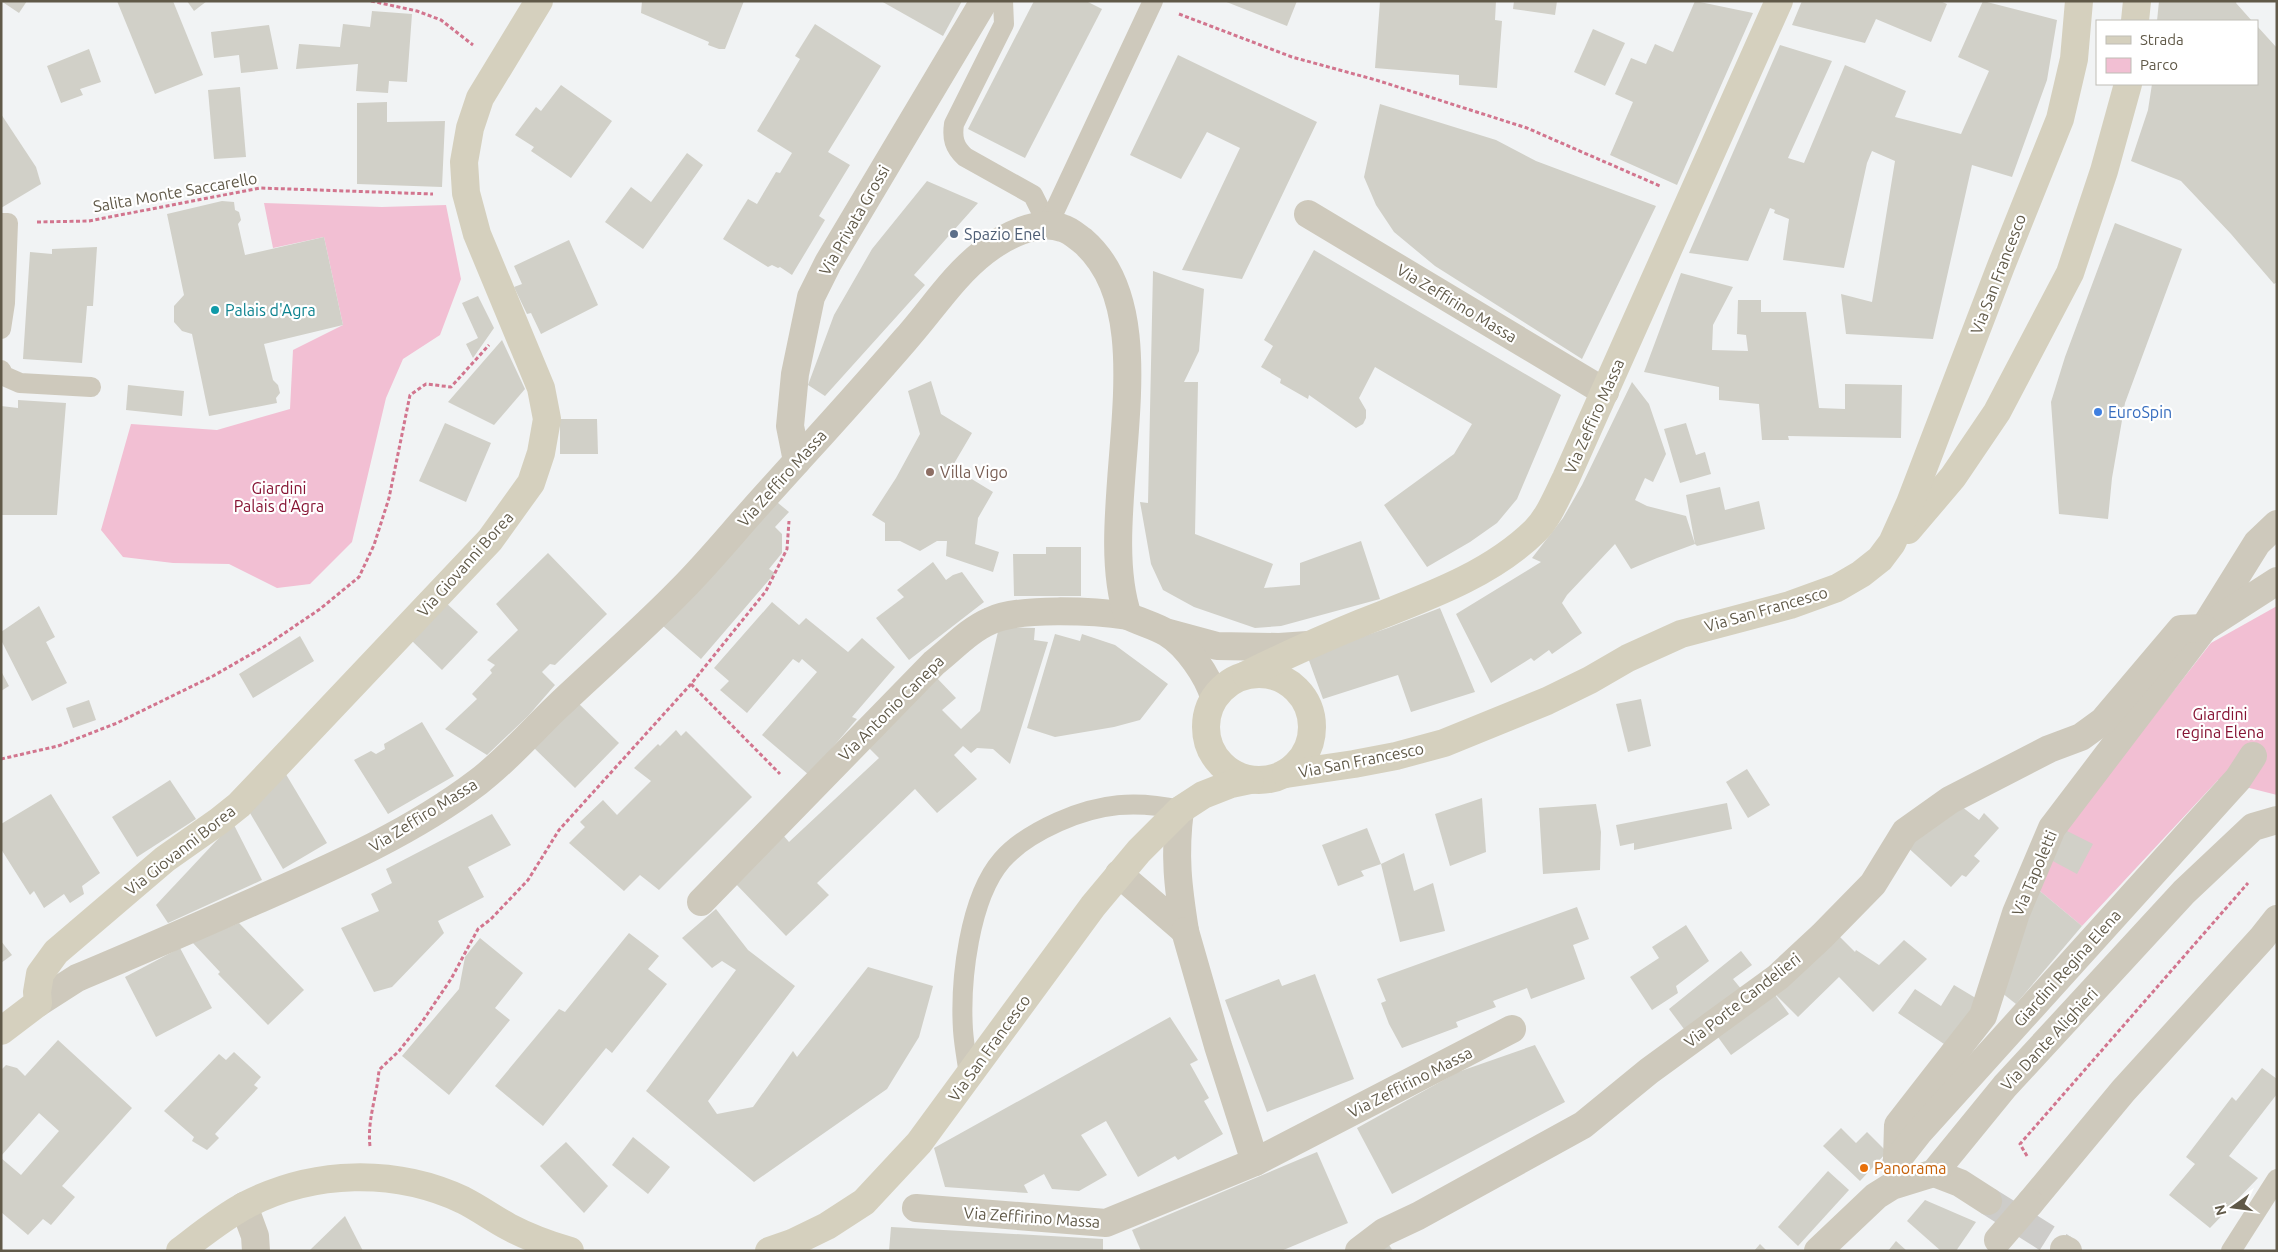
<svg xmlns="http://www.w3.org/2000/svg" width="2278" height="1252" font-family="Ubuntu,sans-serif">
	<rect width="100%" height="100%" fill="#f1f3f4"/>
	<g fill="#f2bfd3">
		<path d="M264,203L382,207L446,205L461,279L440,335L403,359L386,398L352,542L310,584L277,588L229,564L173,563L123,557L101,530L131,424L217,430L290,409L293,350L343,325L324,237L273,248Z"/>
		<path d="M2277,606V795L2218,780L2082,926L2035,887L2064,831L2211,643Z"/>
	</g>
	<g fill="#d1d0c8">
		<path d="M1,1H27L19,13Z"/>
		<path d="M117,1H173L203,75L155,94Z"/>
		<path d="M187,1H207L194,11Z"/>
		<path d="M642,1H744L725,49H719L708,45L709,42L641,13Z"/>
		<path d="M881,1H962L943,36Z"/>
		<path d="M1034,1H1086L1102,9L1025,158L968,129Z"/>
		<path d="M1224,1H1297L1287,26Z"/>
		<path d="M1380,1H1496L1495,20L1502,21L1497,88L1459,85V75L1375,68Z"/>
		<path d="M1514,1H1557L1555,15L1513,9Z"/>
		<path d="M1695,1L1753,13L1677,185L1610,155L1633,102L1615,94L1631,58L1646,64L1655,44L1673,52Z"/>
		<path d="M1802,1H1940L1947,4L1931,42L1876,19L1865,43L1792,25Z"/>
		<path d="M1983,1L2057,20L2047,80L2012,177L1972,165L1933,339L1846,334L1841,294L1872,302L1895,161L1872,151L1867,163L1844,268L1783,260L1789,219L1774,213L1775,210L1770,208L1748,261L1689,253L1780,45L1832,61L1788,158L1804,163L1845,65L1906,91L1895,117L1961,134L1989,71L1958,57Z"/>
		<path d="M2159,1H2237L2236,3L2252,21H2157Z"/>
		<path d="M372,11L412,14L407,82L389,81L388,93L356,91L358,64L296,69L299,44L340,47L343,24L370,27Z"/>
		<path d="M815,24L881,66L828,152L850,165L819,216L825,220L792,275L780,267L778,268L772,265L768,267L723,239L748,199L757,204L776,172L780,173L792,153L757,131L800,59L795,56Z"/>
		<path d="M269,25L278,69L241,73L239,55L214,58L211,32Z"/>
		<path d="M2257,26L2277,48V282L2274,284L2231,234L2181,181L2131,161L2148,110L2152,84H2257Z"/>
		<path d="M1593,29L1625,43L1605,86L1574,72Z"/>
		<path d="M89,49L101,82L80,89L83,95L61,103L47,66Z"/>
		<path d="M1178,55L1317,122L1242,279L1182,270L1240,148L1207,132L1181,179L1130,155Z"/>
		<path d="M561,85L612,121L571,178L531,151L534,147L515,135L536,107L541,111Z"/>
		<path d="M240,87L246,157L214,159L208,90Z"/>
		<path d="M387,102V122L445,121L442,187L357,184V103Z"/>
		<path d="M1380,104L1496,140L1536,161L1656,206L1582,359L1435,266L1394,232L1376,205L1364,177Z"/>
		<path d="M1,114L36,167L41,184L1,208Z"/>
		<path d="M687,153L703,165L643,249L605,222L631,187L651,202Z"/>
		<path d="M927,181L978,203L914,275L925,285L825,396L808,385L834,315L872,249Z"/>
		<path d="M222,201L234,202L235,210L239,212L241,220L238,224L245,255L324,237L343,325L264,344L273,380L278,385L280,393L276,398L277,403L209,416L192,334L182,331L174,322V306L184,295L167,214Z"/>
		<path d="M2115,223L2182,249L2125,403L2112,478L2108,519L2059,514L2051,402L2065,357Z"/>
		<path d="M569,240L598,305L541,334L531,313L527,314L514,287L522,284L514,266Z"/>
		<path d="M97,247L93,306H87L82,363L23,359L30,252L52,254V249Z"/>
		<path d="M1314,250L1561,395L1517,499L1497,523L1470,542L1427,567L1384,505L1454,454L1472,424L1375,367L1359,398L1366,410V418L1363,424L1356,428L1309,395L1308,399L1280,383L1281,379L1261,367L1273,346L1264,340Z"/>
		<path d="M1153,271L1204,289L1199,351L1184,382H1198L1195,534L1273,564L1264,588L1300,585V563L1361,541L1380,599L1281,626L1255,628L1194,607L1163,590L1151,564L1140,502L1148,503Z"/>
		<path d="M1681,273L1733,287L1713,325L1712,350L1748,351L1746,335L1737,334L1738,300H1761V312H1806L1819,408L1845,409V384L1902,385L1901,438L1788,436L1789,440H1762L1759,404L1719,400V387L1644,372Z"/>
		<path d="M478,296L494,328L473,358L466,344L478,338L462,303Z"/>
		<path d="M502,340L525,389L494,425L448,402Z"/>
		<path d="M931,381L941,414L972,433L952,467L993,492L978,518L975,544L999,552L993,572L946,556L947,541H937L920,551L900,541H885V523L872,515L896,478L920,434L908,391Z"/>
		<path d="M1632,382L1649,404L1666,454L1653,482L1645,478L1635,500L1647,506L1686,516L1695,544L1686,495L1720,487L1725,510L1759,501L1765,529L1697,546L1695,544L1657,558L1631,569L1615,544L1567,595L1562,603L1582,633L1552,654L1549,650L1534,661L1531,658L1491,683L1456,614L1541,562L1532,558L1563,518L1582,485Z"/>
		<path d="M128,385L184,391L182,416L126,410Z"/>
		<path d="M18,400L66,403L57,515H1V406L18,408Z"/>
		<path d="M560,419H597L598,454H560Z"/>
		<path d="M445,423L491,443L466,502L419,481Z"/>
		<path d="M1686,423L1696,455L1705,452L1711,474L1680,483L1664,429Z"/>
		<path d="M772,498L789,512L775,527L782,534V553L769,569L775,573L701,659L663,626Z"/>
		<path d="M1046,547H1081V596H1014L1013,554H1046Z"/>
		<path d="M548,553L607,614L555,665L550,664L542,672L555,685L528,716L487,755L445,729L477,699L472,694L492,673L490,670L495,665L487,660L518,630L496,604Z"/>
		<path d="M933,562L946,580L953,575L962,572L984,602L909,660L876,618L904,597L897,590Z"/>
		<path d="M445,602L478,632L442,670L410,639Z"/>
		<path d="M772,602L799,625L806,618L848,652L862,638L895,667L852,717L857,719L809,775L762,735L817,672L802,659L799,663L793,659L747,713L720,690L729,681L714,668Z"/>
		<path d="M39,606L55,637L46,642L67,683L32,701L1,640V632Z"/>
		<path d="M1440,608L1475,692L1411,712L1398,675L1323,699L1307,655L1388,628Z"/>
		<path d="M999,627L1035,628L1034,640L1048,642L1010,764L993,749L977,748L971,753L963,746L954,755L977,779L937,813L915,789L817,883L829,895L786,936L734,882L783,835L789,842L879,758L866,745L935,676L956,698L942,710L961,729L980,711Z"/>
		<path d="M1055,634L1080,641L1082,634L1115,645L1168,684L1140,720L1114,727L1055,737L1027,728Z"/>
		<path d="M300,636L314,661L253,698L239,674Z"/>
		<path d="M1,671L9,686L1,691Z"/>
		<path d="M574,699L619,743L575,788L530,744Z"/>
		<path d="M1641,699L1651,746L1628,752L1616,704Z"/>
		<path d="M89,700L96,720L73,728L66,708Z"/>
		<path d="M422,722L454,776L388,814L354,760L371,751L376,754L385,749L384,744Z"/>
		<path d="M676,730L681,736L686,731L752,797L659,890L640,875L624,891L569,843L585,827L580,822L603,800L617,815L651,781L634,768L658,744L660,746Z"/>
		<path d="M1747,769L1770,805L1748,818L1726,782Z"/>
		<path d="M284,771L327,843L283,869L247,808Z"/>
		<path d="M170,780L196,819L137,857L112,817Z"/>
		<path d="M51,794L100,873L82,886L84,894L70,903L64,894L44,908L34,891L30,895L1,849V824Z"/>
		<path d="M1482,798L1486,852L1450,866L1435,814Z"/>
		<path d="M1727,803L1732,829L1634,850V843L1620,846L1616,825Z"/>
		<path d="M1957,803L1979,820L1984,813L1999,828L1974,856L1980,861L1966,877L1962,875L1951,887L1904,844Z"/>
		<path d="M1596,804L1601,832L1600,870L1543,874L1539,808Z"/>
		<path d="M492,814L511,845L468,867L484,897L438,921L444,933L392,987L374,992L341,928L379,911L371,894L392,883L386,869Z"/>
		<path d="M233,823L262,880L168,923L156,905Z"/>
		<path d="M1367,828L1381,864L1361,871L1364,876L1338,886L1322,845Z"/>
		<path d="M2065,830L2093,844L2077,874L2049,859Z"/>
		<path d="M1404,853L1414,891L1433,883L1445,931L1400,942L1381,864Z"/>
		<path d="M2035,887L2082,926L2016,1004L1997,989Z"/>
		<path d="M1577,907L1589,939L1573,945L1585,979L1531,999L1527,988L1493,1001L1496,1007L1456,1022L1458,1027L1402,1048L1389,1024L1381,1003L1386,1001L1377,979Z"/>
		<path d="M716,909L748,950L795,986L708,1101L717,1114L753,1107L793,1051L797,1057L868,967L933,986L919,1037L887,1089L754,1182L646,1091L736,970L722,961L712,968L682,938Z"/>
		<path d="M239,923L304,990L268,1025L218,974L220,972L192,942Z"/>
		<path d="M1686,925L1709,961L1676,986L1678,993L1652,1010L1630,977L1659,958L1652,947Z"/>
		<path d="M1834,931L1855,952L1856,950L1879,965L1904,940L1927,959L1873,1012L1839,977L1798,1017L1773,992L1789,1014L1731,1055L1715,1033Z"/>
		<path d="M629,933L659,956L648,969L667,984L612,1053L606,1048L543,1126L495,1086L559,1009L565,1012Z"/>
		<path d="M480,938L523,973L495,1008L510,1020L449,1095L402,1056L459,989L465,957Z"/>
		<path d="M1,941L12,955L1,963Z"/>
		<path d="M180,948L212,1008L156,1037L125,977Z"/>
		<path d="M1741,951L1752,965L1733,979L1742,990L1687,1033L1669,1009Z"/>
		<path d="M1315,974L1354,1079L1267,1112L1225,1000L1279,979L1282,986Z"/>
		<path d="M1954,985L1979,1000L1950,1048L1898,1013L1915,989L1941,1006Z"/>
		<path d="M1170,1017L1198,1060L1190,1064L1209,1098L1204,1101L1223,1134L1178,1160L1175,1156L1138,1177L1106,1121L1081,1135L1107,1175L1079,1191L1052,1189L1044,1174L1024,1185L1028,1193L945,1187L934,1148Z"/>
		<path d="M58,1040L132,1108L62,1186L75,1197L51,1225L43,1219L28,1235L1,1212V1158L21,1175L59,1131L39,1113L1,1156V1070L6,1065L17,1068L25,1076Z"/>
		<path d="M1535,1045L1565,1102L1392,1194L1357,1128L1458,1072Z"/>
		<path d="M234,1052L261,1077L254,1085L258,1088L215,1134L219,1138L207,1150L192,1141L194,1137L164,1111L219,1054L226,1060Z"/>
		<path d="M2262,1068L2277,1079V1094L2229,1156L2258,1178L2210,1228L2169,1195L2195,1164L2186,1157L2232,1097L2236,1101Z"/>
		<path d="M1841,1128L1856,1143L1867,1132L1887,1152L1860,1181L1823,1146Z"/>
		<path d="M633,1137L670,1167L648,1194L612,1165Z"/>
		<path d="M566,1142L608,1186L584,1213L540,1166Z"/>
		<path d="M1317,1152L1348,1223L1281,1251H1141L1132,1230Z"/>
		<path d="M1828,1171L1849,1190L1798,1246L1778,1227Z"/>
		<path d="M1925,1200L1976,1222L1956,1251H1941L1907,1221Z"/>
		<path d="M345,1216L363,1251H309Z"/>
		<path d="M891,1227L1103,1239V1251H889Z"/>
		<path d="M1896,1241L1907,1251H1888Z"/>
		<path d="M1760,1244L1767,1251H1754Z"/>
		<path d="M1389,1245L1393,1251H1381Z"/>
	</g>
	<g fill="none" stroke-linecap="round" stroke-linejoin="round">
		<path stroke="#cdccc9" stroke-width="28" stroke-dasharray="28 14" stroke-linecap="butt" d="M1988,1201L2064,1249"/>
		<g stroke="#d2758e" stroke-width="3" stroke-dasharray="4 2.5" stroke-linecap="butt">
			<path d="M371,1L417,11L441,20L473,45"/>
			<path d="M1179,14L1292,57L1376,80L1527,128L1660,186"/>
			<path d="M37,222L89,221L260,188L433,194"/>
			<path d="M691,684L780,774"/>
			<path d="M1,759L58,746L117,723L213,676L267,645L320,609L359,577L374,545L389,498L410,395L426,384L451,387L489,345"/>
			<path d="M370,1146C367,1120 377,1096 379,1070L399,1051L422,1022L451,979L478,929L491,919L528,880L559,830L691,684L766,591L787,549L789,521"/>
			<path d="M2027,1156L2020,1144L2248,883"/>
		</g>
		<g stroke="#cec9bc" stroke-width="20">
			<path d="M1003,1L1004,24L954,124C952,138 954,147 965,157L1033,195L1048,225"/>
			<path d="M1,223H8L5,303L1,329"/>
			<path d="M1048,225L1153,1"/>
			<path d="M1,370L4,376L20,383L91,387"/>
			<path d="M969,1075C967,1060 964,1045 963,1030C960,981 969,898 1002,860C1017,843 1038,831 1058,822C1100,803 1136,800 1180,810"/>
			<path d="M2231,1251L2277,1179"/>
		</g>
		<path stroke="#cec9bc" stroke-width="28" d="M2204,628L2257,543L2277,524"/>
		<g stroke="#cec9bc" stroke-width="28">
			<path d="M1308,214L1605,392"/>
			<path d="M797,461L790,426L795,374L811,297L828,263L984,1"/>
			<path d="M1119,874L1185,931C1178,887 1174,855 1180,810"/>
			<path d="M701,902L934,663C952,649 969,630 990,621C1019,607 1095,611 1128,616"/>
			<path d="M1897,1160L1898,1125L1983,1016L2016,913L2052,828L2204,628L2277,581"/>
			<path d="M1255,1162L1512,1029"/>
			<path d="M1896,1164L1897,1160L1919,1132L2238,779L2253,756"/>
			<path d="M1934,1173L1960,1183L1988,1201"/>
			<path d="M244,1206L255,1236L256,1251"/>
			<path d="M916,1208L1106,1223L1255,1162L1218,1046L1185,931"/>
			<path d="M2064,1249L2068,1251"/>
			<path d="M1359,1251L1384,1232L1418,1216L1583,1125L1649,1071L1778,977L1822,936L1873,884L1905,832L1950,800L2049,749L2081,737L2103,721L2181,629L2204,628"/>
		</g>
		<g stroke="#cec9bc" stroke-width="28">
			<path d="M1169,633L1217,646L1279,647L1308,645"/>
			<path d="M38,1003L77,978C137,953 196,927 255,901C332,867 411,833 478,782C507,760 531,732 557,707C598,668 641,631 680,591C706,565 729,537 753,510C804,453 856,397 905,340C931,311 953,276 984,252C1003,237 1037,219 1062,228C1070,230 1076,236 1083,241C1173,319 1092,512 1128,616C1140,622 1156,626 1167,633C1187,645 1208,676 1214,697"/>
			<path d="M2030,1203L2123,1091L2262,938L2277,919"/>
			<path d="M1818,1251L1876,1196L1892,1186L1934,1173L2005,1086L2184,892L2253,827L2277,820"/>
		</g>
		<g stroke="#d5d0be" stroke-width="28">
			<path d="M2135,21L2137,1"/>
			<path d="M1908,530L1953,477L1997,412L2070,273L2104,171L2128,84"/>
			<circle cx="1259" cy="727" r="53"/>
			<path d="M1246,675C1284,656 1322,639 1361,623C1421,599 1488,577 1535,531C1549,517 1557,496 1566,478L1779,1"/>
			<path d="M1286,774L1354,764L1396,756L1444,743L1547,701L1590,680L1628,658L1681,634L1790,605L1837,588L1861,574L1880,559L1892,543L1910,503L2001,266L2060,119L2074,59L2079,1"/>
			<path d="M1,1031L38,1003L37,992L40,974L56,952L165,859L219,821L239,805L490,540L531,483L541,453L547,419L541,388L477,234L466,193L464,162L470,128L480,98L539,1"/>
			<path d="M180,1251C201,1235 223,1217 246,1205C313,1170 395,1168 463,1200C479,1208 494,1219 509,1227C528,1237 550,1245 570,1251"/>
			<path d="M769,1251L792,1243L827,1226L864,1202L919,1143L1093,906L1139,851L1180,810L1203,795L1231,784L1250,780"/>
		</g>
		<path stroke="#cec9bc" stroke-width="28" d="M1998,1240L2030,1203"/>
	</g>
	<circle fill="#5c6f8a" stroke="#fff" stroke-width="2" cx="954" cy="234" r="5"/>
	<circle fill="#0f9aa8" stroke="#fff" stroke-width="2" cx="215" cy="310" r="5"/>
	<circle fill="#3f7fe0" stroke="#fff" stroke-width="2" cx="2098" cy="412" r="5"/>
	<circle fill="#8d6e63" stroke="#fff" stroke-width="2" cx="930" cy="472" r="5"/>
	<circle fill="#e8710a" stroke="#fff" stroke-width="2" cx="1864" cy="1168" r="5"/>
	<g text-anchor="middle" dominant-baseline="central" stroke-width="4.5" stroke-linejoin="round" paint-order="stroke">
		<g font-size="16" fill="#605948" stroke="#fff">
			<text transform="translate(175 192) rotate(-10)">Salita Monte Saccarello</text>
			<text transform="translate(854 220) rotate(-60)">Via Privata Grossi</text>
			<text transform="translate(1998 274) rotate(-69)">Via San Francesco</text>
			<text transform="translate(1457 303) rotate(31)">Via Zeffirino Massa</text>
			<text transform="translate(1594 416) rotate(-66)">Via Zeffiro Massa</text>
			<text transform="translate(782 478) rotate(-48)">Via Zeffiro Massa</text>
			<text transform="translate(465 564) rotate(-48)">Via Giovanni Borea</text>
			<text transform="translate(1766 609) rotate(-16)">Via San Francesco</text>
			<text transform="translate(891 708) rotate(-45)">Via Antonio Canepa</text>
			<text transform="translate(1361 760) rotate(-11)">Via San Francesco</text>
			<text transform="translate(423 815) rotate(-32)">Via Zeffiro Massa</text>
			<text transform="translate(180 850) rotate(-38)">Via Giovanni Borea</text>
			<text transform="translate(2034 873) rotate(-67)">Via Tapoletti</text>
			<text transform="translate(2067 968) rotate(-48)">Giardini Regina Elena</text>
			<text transform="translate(1742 1000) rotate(-38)">Via Porte Candelieri</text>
			<text transform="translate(2049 1039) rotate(-47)">Via Dante Alighieri</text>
			<text transform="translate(989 1048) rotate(-54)">Via San Francesco</text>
			<text transform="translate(1410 1082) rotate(-27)">Via Zeffirino Massa</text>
			<text transform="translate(1032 1217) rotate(4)">Via Zeffirino Massa</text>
		</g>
		<g font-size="16" fill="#4e5e75" stroke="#fff" text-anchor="start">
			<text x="964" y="234">Spazio Enel</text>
		</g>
		<g font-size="16" fill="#0d838f" stroke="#fff" text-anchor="start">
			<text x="225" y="310">Palais d'Agra</text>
		</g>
		<g font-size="16" fill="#366cbe" stroke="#fff" text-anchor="start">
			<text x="2108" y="412">EuroSpin</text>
		</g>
		<g font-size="16" fill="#785e54" stroke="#fff" text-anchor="start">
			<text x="940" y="472">Villa Vigo</text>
		</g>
		<g font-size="16" fill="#861333" stroke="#fff">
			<text x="279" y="488">Giardini<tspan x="279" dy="18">Palais d'Agra</tspan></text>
			<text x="2220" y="714">Giardini<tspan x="2220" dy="18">regina Elena</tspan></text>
		</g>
		<g font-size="16" fill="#c56008" stroke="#fff" text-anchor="start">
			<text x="1874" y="1168">Panorama</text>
		</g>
	</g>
	<rect width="2278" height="1252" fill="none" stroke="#605948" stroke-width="5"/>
	<rect x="2096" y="20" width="162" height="65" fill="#ffffff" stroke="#bfbdb6"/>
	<rect x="2106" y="36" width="25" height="8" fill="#d5d0be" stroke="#bfbdb6"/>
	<text x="2140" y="45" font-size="15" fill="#605948">Strada</text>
	<rect x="2106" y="58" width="25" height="15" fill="#f2bfd3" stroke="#bfbdb6"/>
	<text x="2140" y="70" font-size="15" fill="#605948">Parco</text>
	<g transform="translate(2233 1207) rotate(256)" stroke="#ffffff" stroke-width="4" paint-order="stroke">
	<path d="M0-4L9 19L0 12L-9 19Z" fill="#605948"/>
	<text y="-8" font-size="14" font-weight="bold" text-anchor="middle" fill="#605948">N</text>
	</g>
</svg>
